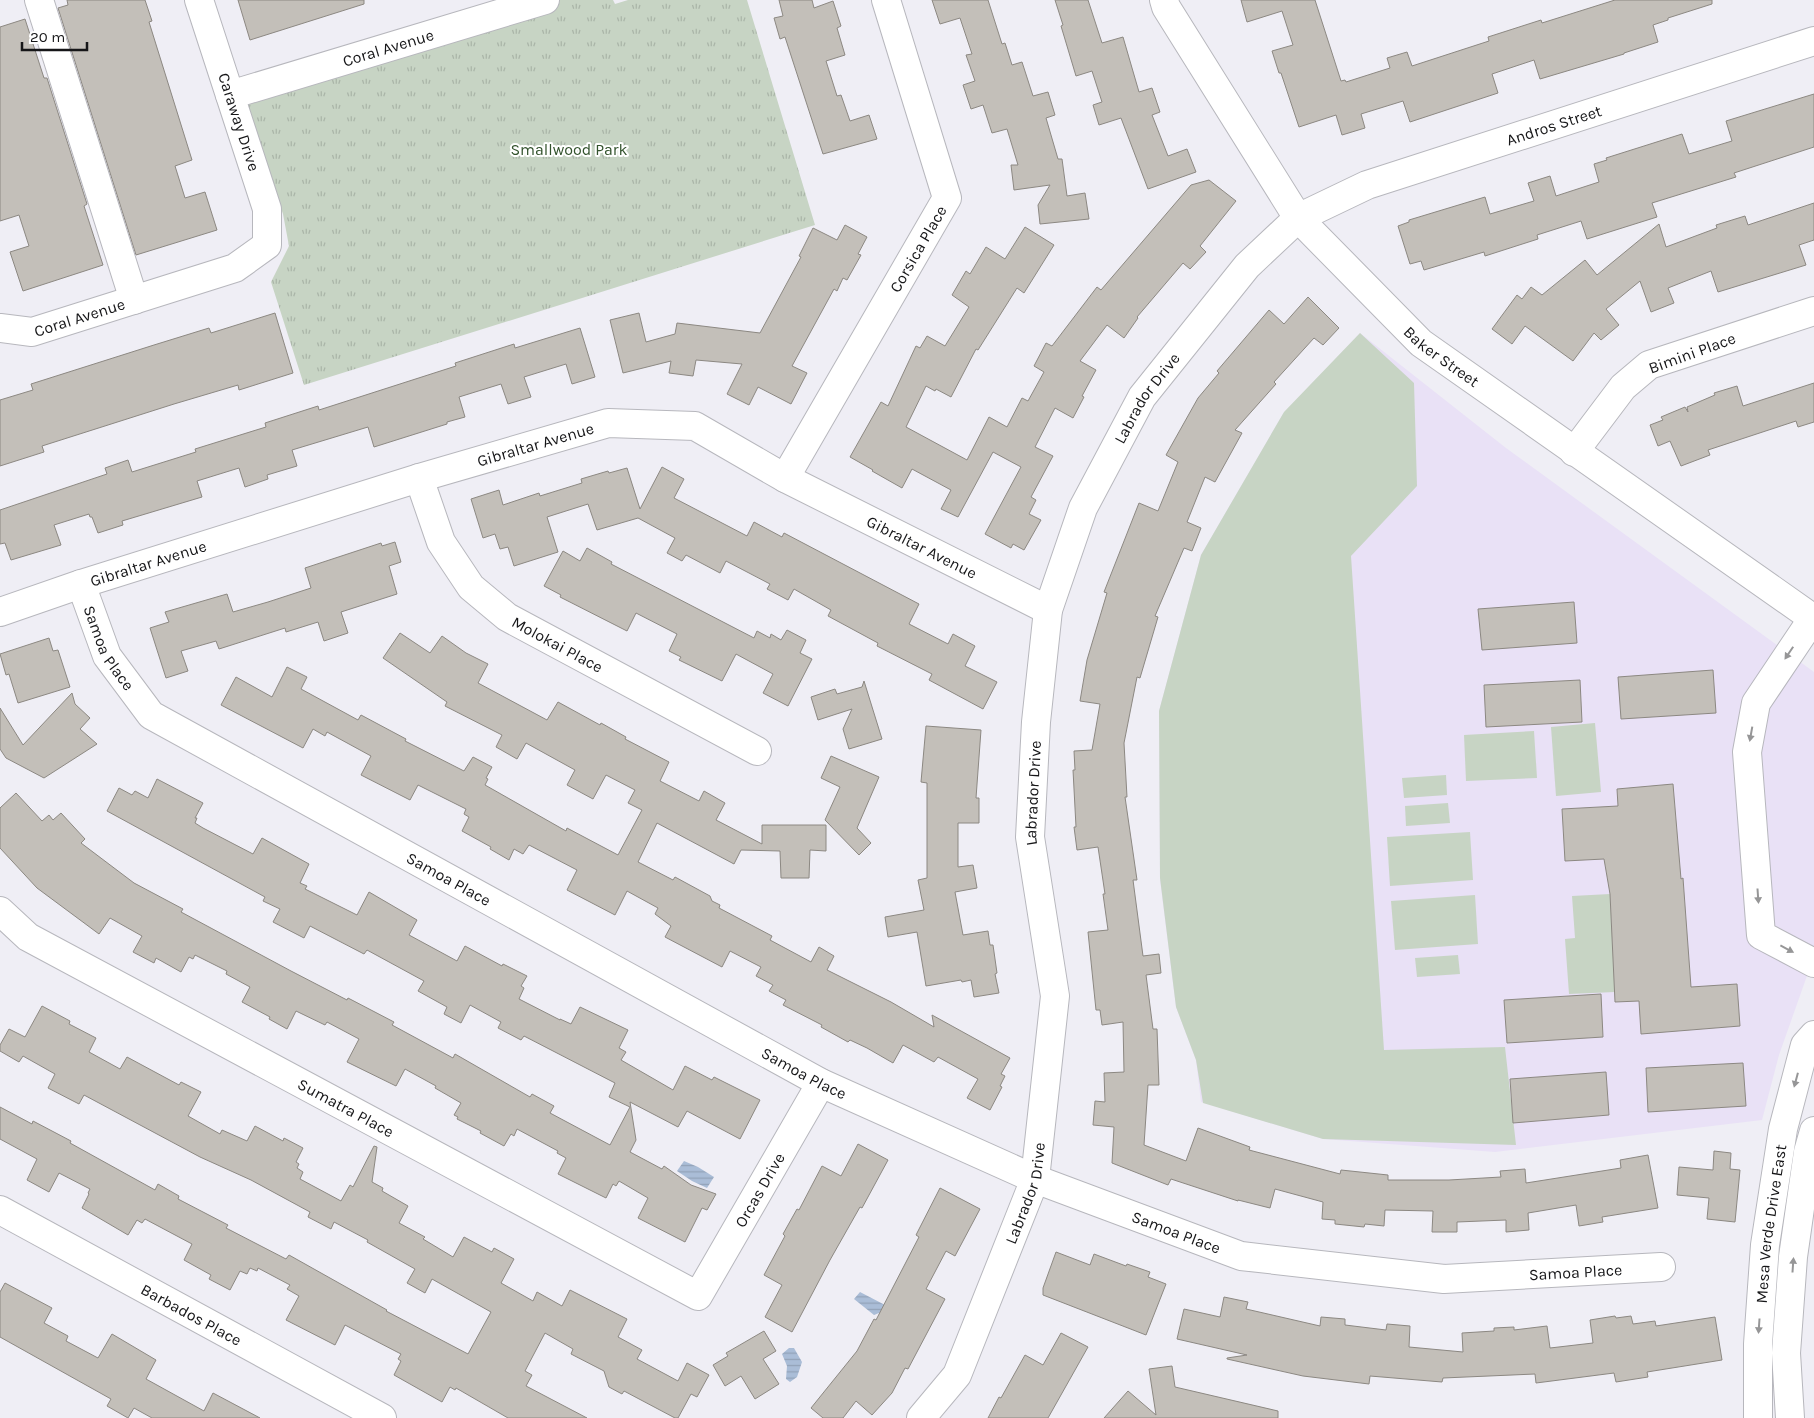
<svg xmlns="http://www.w3.org/2000/svg" width="1814" height="1418" font-family="Karla,sans-serif">
	<defs>
		<pattern id="park-tufts" width="24" height="20" patternUnits="userSpaceOnUse" patternTransform="scale(1.25)"><rect width="24" height="20" fill="#c7d4c4"/><path d="M3 7l-1-3M5 7V3M7 7l1-3M15 17l-1-3M17 17v-4M19 17l1-3" fill="none" stroke="#aab5a8"/></pattern>
		<pattern id="water-rules" width="6" height="5" patternUnits="userSpaceOnUse" patternTransform="scale(1.25)"><rect width="6" height="5" fill="#aabdd7"/><path d="M0 2.5h6" fill="none" stroke="#92a2b8"/></pattern>
	</defs>
	<rect width="100%" height="100%" fill="#efeef5"/>
	<path fill="#e9e1f6" d="M1360,333L1506,448L1814,672V956L1779,1055L1762,1120L1495,1152L1323,1139L1201,1102L1196,1060L1176,1007L1160,880L1159,711L1201,555L1283,414Z"/>
	<g fill="#c7d4c4">
		<path d="M1360,333L1414,383L1417,486L1351,556L1384,1050L1505,1047L1516,1145L1323,1139L1203,1103L1196,1060L1176,1007L1160,878L1159,711L1201,555L1284,412Z"/>
		<path d="M1595,723L1601,792L1556,796L1551,727Z"/>
		<path d="M1534,731L1537,778L1466,781L1464,735Z"/>
		<path d="M1446,775L1447,795L1404,798L1402,778Z"/>
		<path d="M1448,803L1450,823L1406,826L1405,806Z"/>
		<path d="M1470,832L1473,880L1390,886L1387,837Z"/>
		<path d="M1610,894L1615,992L1569,994L1565,939L1575,938L1572,896Z"/>
		<path d="M1475,895L1478,944L1395,950L1391,901Z"/>
		<path d="M1458,955L1460,974L1417,977L1415,958Z"/>
	</g>
	<path fill="url(#park-tufts)" d="M555,0H613L615,4L628,0H747L815,225L304,385L271,282L289,246L283,214L245,100Z"/>
	<g fill="url(#water-rules)">
		<path d="M684,1161L698,1167L714,1177L707,1188L692,1181L677,1171Z"/>
		<path d="M860,1292L885,1305L881,1316L879,1313L874,1315L854,1299Z"/>
		<path d="M789,1348H794L802,1362L797,1377L790,1382L786,1379L787,1366L782,1354Z"/>
	</g>
	<g fill="#c3bfb9" stroke="#8c8882">
		<path d="M67,0H145L152,21L149,22L192,160L175,166L185,198L205,192L217,230L136,255L58,8L68,5Z"/>
		<path d="M238,0H364V4L250,40Z"/>
		<path d="M779,0H812L814,8L833,1L841,26L837,28L845,55L826,61L837,96L841,95L850,121L869,115L877,139L823,154L785,37L780,39L774,18L783,16Z"/>
		<path d="M932,0H988L1002,44L1005,43L1012,65L1022,62L1033,96L1048,92L1055,115L1046,118L1058,159H1062L1067,196L1085,193L1089,219L1040,224L1038,205L1050,185L1014,190L1011,165H1018L1007,129L992,133L983,105L971,109L963,85L975,81L966,55L972,54L960,18L940,24Z"/>
		<path d="M1055,0H1088L1102,43L1123,37L1139,92L1152,88L1160,112L1152,115L1168,156L1187,149L1196,172L1148,189L1121,118L1099,125L1093,105L1102,102L1092,71L1076,76L1061,26L1063,25Z"/>
		<path d="M1241,0H1315L1341,81L1345,80L1346,82L1390,68L1387,58L1407,52L1412,66L1489,41L1488,37L1541,20L1542,23L1615,0H1712V4L1668,18V20L1653,25L1658,42L1624,53V54L1540,79L1534,60L1492,74L1498,93L1410,122L1403,101L1361,114L1365,128L1342,135L1336,115L1299,127L1281,73H1279L1272,51L1293,45L1282,11L1247,22Z"/>
		<path d="M25,19L44,78H47L87,204L84,206L103,265L23,291L10,252L29,246L19,215L0,221V27Z"/>
		<path d="M1814,94V147L1734,173L1736,177L1652,203L1657,217L1587,239L1581,221L1537,235L1538,239L1485,256L1484,252L1424,270L1421,261L1410,264L1398,226L1409,222V220L1485,197L1490,214L1534,201L1528,183L1550,176L1556,196L1599,182L1594,164L1607,160L1606,158L1682,134L1689,154L1732,141L1726,121Z"/>
		<path d="M1209,180L1236,201L1200,246L1206,252L1190,269L1183,263L1137,317L1138,318L1124,338L1107,325L1080,361L1096,370L1082,396L1084,397L1073,418L1055,408L1035,447L1053,456L1031,497L1036,500L1029,514L1041,520L1024,550L1013,544L1011,548L985,534L1021,467L993,452L958,517L941,509L951,490L912,469L902,488L872,471L873,470L850,457L881,402L888,406L916,346L920,348L927,336L945,346L969,307L952,295L966,271L970,274L986,247L1005,259L1025,227L1054,245L1024,293L1017,288L978,350L976,349L951,397L936,389L935,391L926,386L906,427L967,460L989,417L1007,427L1022,398L1028,401L1044,372L1034,366L1046,343L1052,346L1097,287L1101,290L1191,185Z"/>
		<path d="M1814,203V240L1799,245L1806,265L1718,292L1711,271L1668,288L1674,303L1651,312L1640,281L1606,309L1619,325L1601,340L1594,333L1573,361L1525,326L1512,344L1492,329L1517,295L1522,299L1531,287L1542,295L1585,260L1597,275L1659,224L1666,247L1717,228L1716,225L1745,216L1748,225Z"/>
		<path d="M845,225L867,237L858,254L861,255L847,280L843,278L837,291L834,289L792,366L807,373L791,404L758,387L749,405L727,394L742,364L696,360L693,376L669,373L671,361L623,373L610,320L639,313L646,342L675,334L677,323L760,333L801,257L799,256L813,228L837,240Z"/>
		<path d="M1308,297L1339,328L1323,345L1314,338L1274,382L1276,384L1235,430L1242,433L1215,482L1205,477L1187,522L1201,528L1192,551L1184,548L1155,616L1158,617L1140,678L1137,677L1124,743L1127,797H1125L1137,880H1133L1143,956L1159,954L1161,973L1146,975L1153,1029H1157L1159,1085H1148L1144,1145L1186,1161L1198,1128L1250,1147L1249,1150L1340,1174L1341,1170L1388,1175V1180H1449L1501,1177L1500,1171L1525,1169L1526,1183L1621,1168L1620,1160L1648,1155L1658,1208L1602,1217L1603,1222L1579,1226L1576,1205L1528,1213L1529,1230L1506,1232V1220L1457,1222V1232H1432L1433,1211L1385,1210L1384,1226L1365,1224L1364,1227L1335,1224V1220L1322,1219L1323,1202L1275,1189L1270,1208L1238,1200V1201L1171,1179L1168,1185L1112,1163L1114,1127L1093,1125L1095,1101L1105,1102L1104,1073L1124,1072L1123,1022L1102,1025L1100,1010H1096L1093,981L1088,932L1108,930L1103,894H1105L1098,847L1077,850L1074,827H1076L1073,770H1075L1074,751L1092,750L1100,704L1080,701L1087,660L1107,593L1104,592L1139,503L1158,511L1178,462L1166,455L1198,398L1219,373L1217,371L1269,310L1284,324Z"/>
		<path d="M275,313L293,373L239,390L238,385L174,404L42,446L44,452L0,466V400L33,390L31,384L154,345L209,328L211,333Z"/>
		<path d="M580,328L595,377L572,384L566,364L524,377L531,397L508,404L501,384L459,397L465,417L447,422V424L374,447L368,427L292,450L297,466L267,475L268,479L245,487L239,468L197,481L202,497L122,521L123,525L98,533L92,517H90L89,514L54,525L61,545L11,560L5,543L0,544V510L107,474L105,468L128,460L132,472L196,452L195,449L266,427L265,423L318,406L319,410L456,366L455,363L514,344L515,348Z"/>
		<path d="M1814,383V422L1798,427L1796,421L1708,450L1710,455L1681,466L1670,441L1658,446L1650,425L1663,420L1661,417L1685,407L1688,412L1687,407L1715,395L1714,393L1737,386L1743,406Z"/>
		<path d="M662,467L684,479L674,498L747,536L754,522L782,537L784,533L919,604L909,624L948,644L953,634L975,646L965,666L997,682L983,709L929,680L932,674L877,646L878,643L828,616L831,610L794,589L788,600L767,589L770,584L726,561L720,573L686,555L682,561L667,553L675,538L638,518L597,530L588,504L547,517L558,552L514,566L508,547L500,549L495,534L483,538L471,499L499,490L503,505L539,493L540,496L582,483L581,479L608,471L609,473L627,468L640,509Z"/>
		<path d="M395,542L401,562L389,566L397,594L341,612L348,633L324,641L318,622L286,632L285,628L219,649L216,641L181,651L188,671L166,678L150,628L169,622L165,612L227,594L233,612L268,602L311,588L305,568L381,543L382,546Z"/>
		<path d="M587,548L612,562L611,564L754,638L757,631L770,638L771,634L781,640L787,630L806,640L800,653L812,659L788,706L763,693L773,674L736,654L722,681L679,660L681,657L669,651L677,634L636,613L627,631L560,597L561,595L544,586L563,551L580,561Z"/>
		<path d="M1574,602L1577,643L1482,650L1478,609Z"/>
		<path d="M400,633L430,653L442,636L466,653L488,664L478,683L547,720L558,702L600,725L601,723L626,737L625,739L669,762L660,781L699,801L704,791L725,803L716,820L762,844V825H826V851L810,850L809,878H781L780,851L741,850L734,864L657,823L638,862L673,880L675,877L710,896L712,901L720,905L719,908L772,936L770,940L811,962L819,947L834,956L827,970L891,1002L934,1027L932,1015L1010,1058L1001,1074L1005,1076L1000,1086L1002,1087L990,1110L967,1098L978,1079L938,1057L934,1062L903,1045L893,1063L867,1048L850,1040L848,1042L821,1027L822,1025L783,1005L786,1000L769,991L773,985L756,976L761,967L730,951L722,967L665,937L671,926L655,914L658,908L627,891L615,915L567,890L577,870L529,845L523,854L514,849L509,860L490,849L491,847L462,831L469,817L464,814L466,809L418,785L410,800L361,775L371,756L327,732L325,736L313,729L303,748L221,705L236,677L272,697L287,667L307,677L301,689L358,720L361,715L406,739L405,741L464,771L473,757L492,767L486,778L488,779L485,785L566,831L567,828L618,855L642,810L628,803L635,790L606,775L593,799L567,785L575,770L526,743L517,759L496,747L502,735L445,706L447,702L383,658Z"/>
		<path d="M49,638L53,651L58,650L70,687L18,703L9,674L6,675L0,654Z"/>
		<path d="M1713,670L1716,713L1621,719L1618,677Z"/>
		<path d="M1580,680L1582,722L1486,727L1484,685Z"/>
		<path d="M864,681L882,739L849,749L843,729L852,709L818,720L811,697L835,689L837,694L862,687Z"/>
		<path d="M72,693L75,704L90,718L80,729L97,744L44,778L6,758L0,749V708L23,745Z"/>
		<path d="M926,726L981,730L976,798H979V823H958V867L973,865L977,888L955,892L963,935L988,931L990,945H993L997,973L995,974L999,993L974,997L971,980L962,982L961,980L926,986L917,932L888,937L885,917L924,910L918,880L927,878V783L921,782Z"/>
		<path d="M831,756L879,777L857,828L871,843L859,855L825,820L840,787L821,778Z"/>
		<path d="M157,779L203,803L195,818H197L195,823L203,828L253,854L262,838L309,864L300,883L307,886L305,889L357,915L369,892L417,920L409,935L457,961L465,946L502,966L503,964L527,976L521,986L524,988L519,999L560,1020V1019L571,1024L580,1007L628,1030L619,1048L626,1052L621,1060L673,1090L685,1066L712,1080L714,1077L760,1100L740,1139L687,1111L678,1127L630,1102L636,1140L630,1152L662,1169L664,1166L691,1185L716,1194L707,1210L702,1208L685,1242L638,1218L648,1198L619,1181L616,1186L613,1184L606,1198L558,1174L566,1158L557,1153L558,1151L517,1129L514,1136L511,1134L504,1146L480,1133L481,1131L457,1119L458,1117L454,1115L461,1103L435,1088L436,1086L405,1069L396,1086L347,1062L359,1039L327,1022L325,1025L296,1011L287,1029L269,1019L270,1017L242,1002L250,987L226,974L227,971L195,955L193,959L189,957L181,972L156,958L154,963L133,952L142,936L110,918L99,934L37,888L0,848V808L16,793L42,821L49,815L53,820L61,813L85,839L81,843L134,883L183,909L181,912L291,971L347,1000L348,998L394,1022L392,1025L453,1058L455,1054L530,1097L532,1094L554,1106L550,1113L610,1145L630,1107L609,1097L615,1083L524,1036L521,1040L498,1028L501,1022L470,1005L461,1023L444,1014L447,1007L418,991L424,981L367,950L364,954L310,926L304,938L273,922L280,909L263,901L265,897L107,811L119,788L132,795L135,791L148,798Z"/>
		<path d="M1673,784L1681,879L1683,878L1691,987L1737,984L1740,1026L1641,1034L1639,1001L1615,1002L1610,894L1604,859L1565,861L1562,809L1618,806L1617,789Z"/>
		<path d="M1601,994L1603,1037L1507,1043L1504,1000Z"/>
		<path d="M42,1006L70,1021L69,1024L96,1038L89,1052L120,1069L127,1057L179,1085L181,1082L201,1092L188,1116L220,1134L222,1130L247,1141L255,1126L283,1141L284,1138L303,1148L296,1162L299,1164L297,1168L303,1172L300,1179L341,1201L350,1185L353,1187L374,1146L377,1147L372,1182L383,1188L382,1191L408,1206L399,1223L425,1237L423,1239L453,1257L464,1237L492,1252L494,1248L514,1259L501,1283L533,1301L537,1292L562,1306L570,1290L627,1319L618,1337L642,1350L637,1359L678,1381L687,1363L709,1375L697,1397L691,1394L678,1418H675L624,1391L622,1394L609,1387L604,1371L571,1354L573,1349L545,1333L525,1371L532,1375L526,1386L587,1418H508L456,1388L455,1390L450,1387L442,1402L394,1375L401,1361L398,1359L401,1354L345,1325L335,1345L286,1320L299,1296L287,1289L290,1285L258,1268L257,1271L250,1268L247,1274L240,1271L230,1290L209,1279L211,1275L184,1260L192,1244L145,1219L142,1223L137,1220L128,1235L82,1208L89,1194L88,1193L90,1189L59,1173L49,1192L27,1180L37,1159L0,1139V1107L32,1124L33,1121L71,1141L70,1143L155,1190L158,1184L179,1196L178,1199L228,1225L226,1228L286,1259L289,1255L387,1310L386,1311L468,1354L491,1312L432,1279L425,1293L407,1283L415,1269L367,1242L368,1240L334,1222L331,1229L308,1217L310,1212L251,1180L200,1157L84,1095L79,1104L48,1088L55,1074L23,1056L19,1062L0,1051V1045L9,1029L25,1037Z"/>
		<path d="M1743,1063L1746,1106L1648,1112L1646,1068Z"/>
		<path d="M1606,1072L1609,1115L1513,1123L1510,1079Z"/>
		<path d="M858,1144L888,1160L862,1208L860,1207L830,1260L792,1332L765,1317L782,1285L764,1275L785,1236L783,1234L797,1209L799,1210L822,1166L841,1176Z"/>
		<path d="M1714,1151L1731,1153L1730,1169L1740,1170L1735,1222L1707,1219L1709,1198L1677,1195L1679,1167L1713,1170Z"/>
		<path d="M940,1188L980,1209L955,1256L946,1251L926,1289L945,1299L908,1369L905,1368L892,1393L872,1415L856,1401L843,1418H823L811,1408L857,1351L874,1319L876,1320L919,1237L916,1235Z"/>
		<path d="M1056,1252L1090,1265L1094,1254L1126,1266L1127,1264L1150,1272L1148,1277L1166,1284L1146,1335L1043,1295V1288Z"/>
		<path d="M5,1283L52,1308L44,1323L68,1336L66,1341L98,1358L112,1334L156,1360L146,1379L204,1411L213,1393L260,1418H152L134,1408L128,1418L107,1406L111,1399L0,1337V1292Z"/>
		<path d="M1224,1297L1248,1302L1246,1309L1320,1326L1321,1317L1345,1319V1325L1386,1330L1387,1324L1410,1326L1409,1347L1463,1352L1462,1333L1494,1331V1328L1514,1327V1330L1547,1326L1550,1348L1593,1343L1590,1320L1615,1316L1616,1318L1631,1316L1633,1324L1655,1321L1656,1326L1715,1317L1722,1360L1647,1372L1648,1377L1616,1382L1614,1373L1536,1383L1535,1374L1443,1378L1442,1382L1370,1376L1369,1384L1303,1376L1227,1359V1358L1247,1355L1177,1339L1184,1309L1220,1317Z"/>
		<path d="M764,1331L776,1351L763,1359L779,1384L755,1399L741,1376L725,1386L713,1365L728,1356L726,1353Z"/>
		<path d="M1061,1333L1088,1347L1048,1418H988L999,1397L1001,1398L1025,1355L1043,1365Z"/>
		<path d="M1172,1366L1175,1387L1278,1411V1418H1104L1128,1391L1156,1415L1149,1369Z"/>
	</g>
	<g fill="none" stroke-linecap="round" stroke-linejoin="round">
		<g stroke="#b7b7bd" stroke-width="30">
			<g id="minor">
				<path d="M39,0L134,300"/>
				<path id="s1" d="M1164,0L1166,7L1298,218L1421,343L1814,619"/>
				<path id="s2" d="M230,95L545,0"/>
				<path id="s3" d="M0,328L32,332L235,268L267,245V209L199,0"/>
				<path d="M1574,452L1623,387L1649,365L1814,311"/>
				<path id="s4" d="M419,478L441,542L471,587L507,617L757,751"/>
				<path id="s5" d="M785,478L947,198L886,0"/>
				<path id="s6" d="M81,584L107,656L151,715L821,1083L1035,1179L1241,1256L1444,1279L1661,1267"/>
				<path id="s7" d="M0,612L81,584L419,478L608,423L695,426L785,478L1048,610"/>
				<path d="M1813,618L1756,703L1747,752L1761,935L1814,963"/>
				<path id="s8" d="M0,911L28,937L698,1296L821,1083"/>
				<path id="s9" d="M0,1210L382,1418"/>
				<path id="s10" d="M921,1418L957,1375L1035,1179L1055,996L1030,837L1036,722L1048,610L1083,508L1142,397L1247,266L1298,218L1367,185L1814,41"/>
				<path id="s11" d="M1758,1418V1344L1765,1245L1783,1129L1805,1045L1814,1035"/>
				<path d="M1790,1418L1786,1353L1793,1257L1808,1152L1814,1131"/>
			</g>
		</g>
		<use href="#minor" stroke="#fff" stroke-width="28"/>
	</g>
	<defs><path id="oneway-solid" d="M-6-.8H1V-3.2L6.5 0L1 3.2V.8H-6Z" transform="scale(1.25)"/></defs>
	<g fill="#969697">
		<use href="#oneway-solid" transform="translate(1789 653) rotate(124)"/>
		<use href="#oneway-solid" transform="translate(1751 734) rotate(100)"/>
		<use href="#oneway-solid" transform="translate(1758 896) rotate(86)"/>
		<use href="#oneway-solid" transform="translate(1787 949) rotate(28)"/>
		<use href="#oneway-solid" transform="translate(1796 1080) rotate(105)"/>
		<use href="#oneway-solid" transform="translate(1793 1265) rotate(-86)"/>
		<use href="#oneway-solid" transform="translate(1759 1326) rotate(94)"/>
	</g>
	<g text-anchor="middle" dominant-baseline="central" stroke-width="4" stroke-linejoin="round" paint-order="stroke">
		<g font-size="16" fill="#161618" stroke="#fff">
			<text stroke="none"><textPath href="#s2" startOffset="165">Coral Avenue</textPath></text>
			<text transform="translate(239 122) rotate(72)">Caraway Drive</text>
			<text stroke="none"><textPath href="#s10" startOffset="1584">Andros Street</textPath></text>
			<text stroke="none"><textPath href="#s5" startOffset="265">Corsica Place</textPath></text>
			<text stroke="none"><textPath href="#s3" startOffset="82">Coral Avenue</textPath></text>
			<text transform="translate(1692 353) rotate(-20)">Bimini Place</text>
			<text stroke="none"><textPath href="#s1" startOffset="456">Baker Street</textPath></text>
			<text stroke="none"><textPath href="#s10" startOffset="1075">Labrador Drive</textPath></text>
			<text stroke="none"><textPath href="#s7" startOffset="561">Gibraltar Avenue</textPath></text>
			<text stroke="none"><textPath href="#s7" startOffset="981">Gibraltar Avenue</textPath></text>
			<text stroke="none"><textPath href="#s7" startOffset="156">Gibraltar Avenue</textPath></text>
			<text stroke="none"><textPath href="#s4" startOffset="226">Molokai Place</textPath></text>
			<text stroke="none"><textPath href="#s6" startOffset="70">Samoa Place</textPath></text>
			<text stroke="none"><textPath href="#s10" startOffset="656">Labrador Drive</textPath></text>
			<text stroke="none"><textPath href="#s6" startOffset="490">Samoa Place</textPath></text>
			<text stroke="none"><textPath href="#s6" startOffset="895">Samoa Place</textPath></text>
			<text stroke="none"><textPath href="#s8" startOffset="399">Sumatra Place</textPath></text>
			<text stroke="none"><textPath href="#s8" startOffset="921">Orcas Drive</textPath></text>
			<text stroke="none"><textPath href="#s10" startOffset="251">Labrador Drive</textPath></text>
			<text stroke="none"><textPath href="#s11" startOffset="195">Mesa Verde Drive East</textPath></text>
			<text stroke="none"><textPath href="#s6" startOffset="1300">Samoa Place</textPath></text>
			<text stroke="none"><textPath href="#s6" startOffset="1705">Samoa Place</textPath></text>
			<text stroke="none"><textPath href="#s9" startOffset="218">Barbados Place</textPath></text>
		</g>
		<g font-size="16" fill="#32522c" stroke="#fff">
			<text x="569" y="149">Smallwood Park</text>
		</g>
	</g>
	<path d="M22 42v8h65v-8" fill="none" stroke="#161618" stroke-width="2.5"/>
	<text x="30" y="42" font-size="15" fill="#161618" stroke="#ffffff" stroke-width="4" paint-order="stroke">20 m</text>
</svg>
